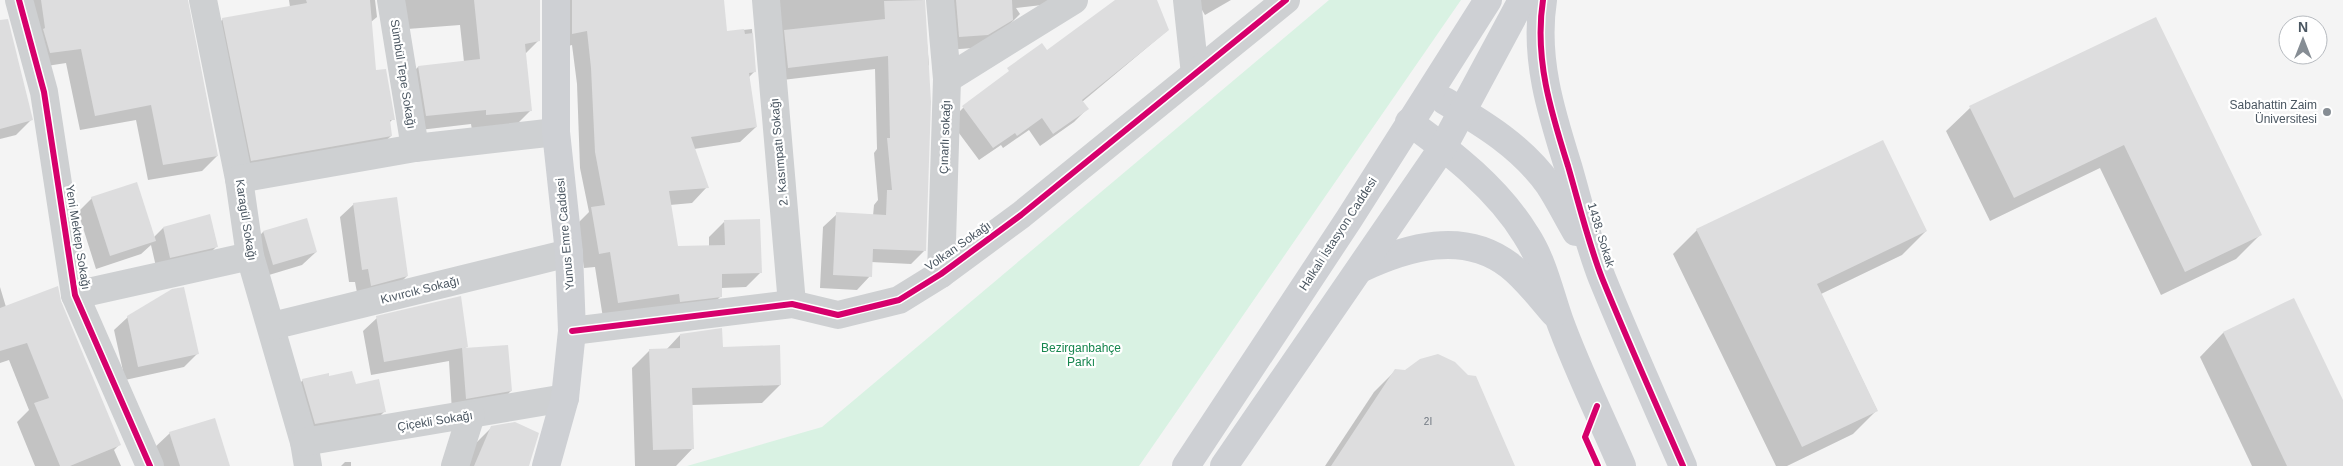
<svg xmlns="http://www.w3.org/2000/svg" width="2343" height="466" font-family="Arial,sans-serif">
	<rect width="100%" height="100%" fill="#f4f4f4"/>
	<path fill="#d9f2e3" d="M1329,0H1461L1139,466H687L822,427Z"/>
	<g fill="#0003">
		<path d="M23,0H187L217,156L202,171L148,180L136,120L80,130L66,63L34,68Z"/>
		<path d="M289,0H375L377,17L371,22L375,72L393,119L389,123L391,136L375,151L236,176L208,34L223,19L290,7Z"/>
		<path d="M379,0H539V40L525,54L531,110L516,125L472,130L471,124L411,131L403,82L418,67L464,62L460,25L394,30Z"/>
		<path d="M543,0H722L725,32L752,29L755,71L748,78L756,127L740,142L694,149L707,187L692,203L670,205L677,247L709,246V237L724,222L761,272L746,287L721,288V296L705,312L603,318L595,267L584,268L577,224L589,212L580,168L577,84L572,45L557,49Z"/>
		<path d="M773,0H923L929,65L926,68L925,250L911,264L871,262L870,276L857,290L820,288L823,227L837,214L873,216L874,205L878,200L874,153L877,149L875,69L774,81Z"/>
		<path d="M934,0H1053L1042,5L1016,8L1020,14L1007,27L973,48L946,50Z"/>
		<path d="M1117,0H1156L1168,30L1082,102L1087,109L1074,122L1040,146L1029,130L1003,148L1001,145L979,160L950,121L963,108L1032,55V63Z"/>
		<path d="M1196,0H1231L1205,15Z"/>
		<path d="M2156,19L2260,235L2236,259L2161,295L2100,168L1990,221L1946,131L1970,108Z"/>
		<path d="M0,41L31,120L16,135L0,139Z"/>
		<path d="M92,198L154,237L163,228L216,247L203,260L157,271L151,245L141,254L96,269L78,212Z"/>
		<path d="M354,204L407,276L393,290L358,298L355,282H349L340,217Z"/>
		<path d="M306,220L316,252L302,265L259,278L250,246L263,232Z"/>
		<path d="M1697,230L1926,231L1902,255L1821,294L1877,410L1853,434L1787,466H1776L1673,254Z"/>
		<path d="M0,287L6,307L59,302L119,445L114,450L121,466H35L17,422L29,410L9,360L0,363Z"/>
		<path d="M2294,300L2343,403V466H2252L2200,357L2223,333Z"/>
		<path d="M128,317L197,354L184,367L125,380L114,330Z"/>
		<path d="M377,318L466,347L464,349L511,391L497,404L452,412L449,361L371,375L363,331Z"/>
		<path d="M680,335L721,348L780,385L762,403L692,405L693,448L676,466H635L632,368L650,350H666Z"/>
		<path d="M1395,371L1513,466H1325L1374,392Z"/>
		<path d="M328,377L355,385L385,411L371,425L302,437L289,394L303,380Z"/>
		<path d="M492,427L528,466H465L473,446Z"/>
		<path d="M170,433L229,466H158L153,449Z"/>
		<path d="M345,462H351V466H341Z"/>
	</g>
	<g fill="#ddddde">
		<path d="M41,0H188L218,156L163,165L151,105L95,116L81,49L50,53L43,29L45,28Z"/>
		<path d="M306,0H370L376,70L386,69L395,120H390L392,136L251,161L222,18L307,3Z"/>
		<path d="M474,0H540V41L525,44L532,111L486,115V110L426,116L418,66L480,59Z"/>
		<path d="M572,0H724L727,31L744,29L745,34L753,33L756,72L749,73L757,127L691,137L709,188L669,191L678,246L725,245L724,220L760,219L762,273L722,274V297L680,302L679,294L618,303L610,252L599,254L591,207L605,205L595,152L591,68L587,31L572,34Z"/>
		<path d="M925,0L931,102L926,251L873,249L872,277L833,275L836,212L886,215L887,190H892L887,138H890L888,56L788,68L784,30L885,19L884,1Z"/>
		<path d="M956,0H1012L1013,20L988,35L959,37Z"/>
		<path d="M1115,0H1157L1169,30L1082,100L1089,109L1053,134L1042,118L1017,136L1015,133L993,148L962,106L1009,71L1007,68L1042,43L1047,50Z"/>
		<path d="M2156,17L2262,235L2185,272L2124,145L2014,198L1969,106Z"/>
		<path d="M8,19L33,120L0,129V20Z"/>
		<path d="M1883,140L1927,231L1817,284L1878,411L1802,447L1696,229Z"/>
		<path d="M137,182L156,241L110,256L91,197Z"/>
		<path d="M397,197L408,276L371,286L368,269L362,270L353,203Z"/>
		<path d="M210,214L218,247L170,258L163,227Z"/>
		<path d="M307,218L317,252L273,265L263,231Z"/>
		<path d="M58,286L61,301L121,445L70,466H60L34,403L49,398L27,343L0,351V308Z"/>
		<path d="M184,287L199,354L138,367L127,316L172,289Z"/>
		<path d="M461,296L468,347L464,348L508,345L512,391L466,399L462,348L384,362L376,316Z"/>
		<path d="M2294,298L2343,400V466H2287L2223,332Z"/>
		<path d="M722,328L723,347L780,345L781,385L692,388L694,449L653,450L649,349L680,348V334Z"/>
		<path d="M1438,354L1455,362L1468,375L1476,376L1515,466H1331L1395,369L1405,370L1420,359Z"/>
		<path d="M352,371L356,384L379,379L386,412L315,424L302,379L329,373V376Z"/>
		<path d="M215,418L230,466H180L169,432Z"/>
		<path d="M515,422L539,433L529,466H474L491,426Z"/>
	</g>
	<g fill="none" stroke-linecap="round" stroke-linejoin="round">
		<g stroke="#ced0d2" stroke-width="28">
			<path d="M19,0L44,92L75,295L150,466"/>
			<path d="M203,0L239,179L250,256L304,442L308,466"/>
			<path d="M391,0L415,148"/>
			<path d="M766,0L792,304"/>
			<path d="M940,0L947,79L941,274"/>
			<path d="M1187,0L1195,74"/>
			<path d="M947,79L1074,0"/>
			<path d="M239,179L415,148L556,132"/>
			<path d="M75,295L250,256"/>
			<path d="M272,326L569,253"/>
			<path d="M572,331L792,304L838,315L899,300L941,274L1021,215L1286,0"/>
			<path d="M304,442L565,398"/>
			<path d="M455,466L471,415"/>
		</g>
		<g stroke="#ced0d4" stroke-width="28">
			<path d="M1543,0C1534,58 1551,112 1568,166C1579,204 1588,242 1602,278C1628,342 1656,404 1683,466"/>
			<path d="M1445,101C1484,124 1522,147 1549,185C1559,200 1567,217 1576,232"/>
			<path d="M1409,122C1452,153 1498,189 1526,235C1543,261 1549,290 1559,319C1577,369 1601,417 1622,466"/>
			<path d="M1360,269C1407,247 1463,230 1509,265C1526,278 1540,297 1554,313"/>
			<path d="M546,466L565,398L572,331L569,253L556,132V0"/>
			<path d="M1186,466L1349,219L1488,0"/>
			<path d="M1224,466L1443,147L1522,0"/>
		</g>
		<g stroke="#fff" stroke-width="9">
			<g id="cycleway">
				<path d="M19,0L44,92L75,295L150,466"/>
				<path d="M1543,0C1534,58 1551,112 1568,166C1579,204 1588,242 1602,278C1628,342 1656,404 1683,466"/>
				<path d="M572,331L792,304L838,315L899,300L941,274L1021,215L1286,0"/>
				<path d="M1597,406L1585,437L1598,466"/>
			</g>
		</g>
		<use href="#cycleway" stroke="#d6006c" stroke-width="6"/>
	</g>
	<circle fill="#868d94" stroke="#fff" stroke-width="2" cx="2327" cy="112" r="5"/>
	<g text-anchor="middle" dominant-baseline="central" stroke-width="4.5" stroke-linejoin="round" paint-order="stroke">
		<g font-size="10" fill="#707881">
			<text x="1428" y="421">2I</text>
		</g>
		<g font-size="12" fill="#4a5661" stroke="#fff">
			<text transform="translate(403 74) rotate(81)">Sümbül Tepe Sokağı</text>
			<text transform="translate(945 137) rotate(-88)">Çınarlı sokağı</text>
			<text transform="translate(779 152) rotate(-95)">2. Kasımpatı Sokağı</text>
			<text transform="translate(246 220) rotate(81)">Karagül Sokağı</text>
			<text transform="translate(565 234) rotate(-95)">Yunus Emre Caddesi</text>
			<text transform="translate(1338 234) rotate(-57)">Halkalı İstasyon Caddesi</text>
			<text transform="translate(1601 235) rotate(73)">1438. Sokak</text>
			<text transform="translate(78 237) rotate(81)">Yeni Mektep Sokağı</text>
			<text transform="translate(958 246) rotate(-35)">Volkan Sokağı</text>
			<text transform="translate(420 290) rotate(-14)">Kıvırcık Sokağı</text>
			<text transform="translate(435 421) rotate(-9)">Çiçekli Sokağı</text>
		</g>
		<g font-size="12" fill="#4a5661" stroke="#fff" text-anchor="end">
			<text x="2317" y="105">Sabahattin Zaim<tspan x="2317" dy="14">Üniversitesi</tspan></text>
		</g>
		<g font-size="12" fill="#17864f" stroke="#fff">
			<text x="1081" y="348">Bezirganbahçe<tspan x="1081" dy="14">Parkı</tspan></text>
		</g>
	</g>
	<g transform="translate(2303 40)"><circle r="24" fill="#ffffff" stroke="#b7bbc0"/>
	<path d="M0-4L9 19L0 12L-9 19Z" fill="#868d94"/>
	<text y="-8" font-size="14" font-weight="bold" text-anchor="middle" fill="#4a5661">N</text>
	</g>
</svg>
